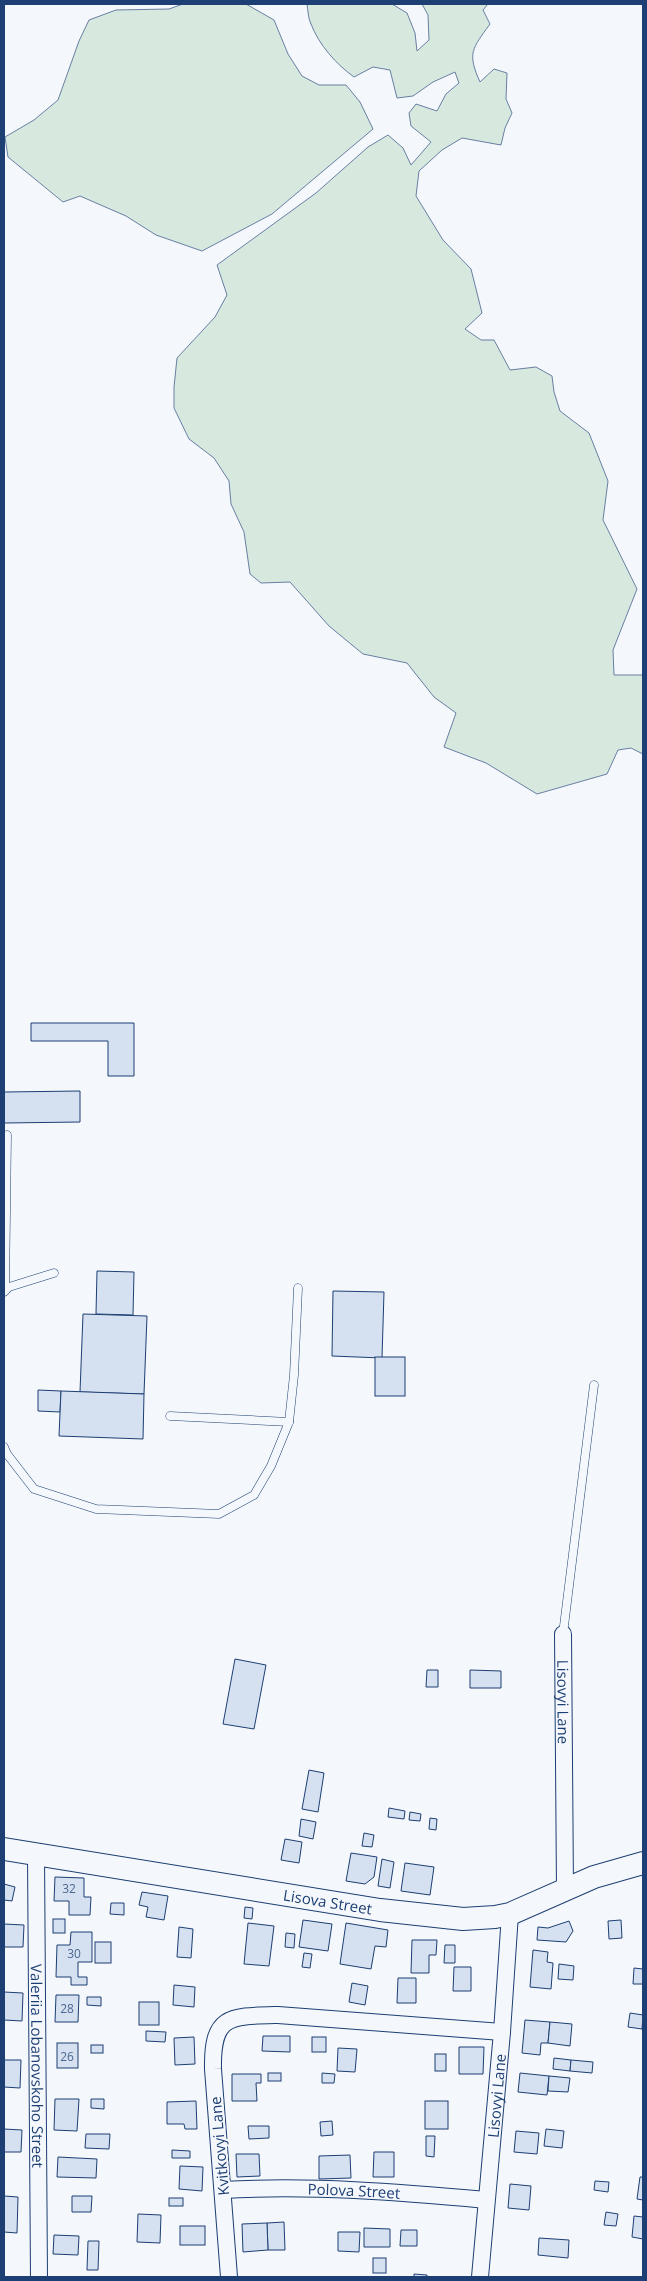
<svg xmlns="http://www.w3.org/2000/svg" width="647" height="2281" font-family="'Open Sans',sans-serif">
	<rect width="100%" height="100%" fill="#f4f7fb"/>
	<g fill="#d7e8df" stroke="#687fa3">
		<path d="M183,4H246L274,20L288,54L302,76L319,85H346L360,102L373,129L272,214L202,251L156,235L126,216L80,196L63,202L8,157L5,137L34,120L58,100L79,41L89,20L116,10L169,9Z"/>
		<path d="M307,4H392L407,13L415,33L417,51L429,40L428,15L422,4H488L483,10L490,24C472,49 467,53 480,82L494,69L507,73L506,99L512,113L505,128L501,145L462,138L442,150L419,171L416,196L443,240L471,269L482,313L465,329L481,340H494L510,370L536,367L552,376L554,392L560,411L589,433L608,481L603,520L637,589L613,650L614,675H643V754L631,748L618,750L607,774L537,794L486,763L444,747L456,713L434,697L407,663L363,654L329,626L290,582L261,583L250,574L244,532L231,504L229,481L214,458L189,439L174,408V387L177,358L215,317L227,295L217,265L316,193L368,147L388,135L403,148L411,165L431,142L411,126L409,113L416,104L437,111L446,94L459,83L455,72L433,82L413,96L397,98L390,70L373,67L354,77C336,64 319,45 311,24C308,18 308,10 307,4Z"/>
	</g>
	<g fill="#d5e0f0" stroke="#1d3f73">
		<path d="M31,1023H134V1076H108V1041H31Z"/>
		<path d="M80,1091V1122L4,1123V1092Z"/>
		<path d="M97,1271L134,1272L133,1315L96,1314Z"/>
		<path d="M333,1291L384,1292L382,1358L332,1356Z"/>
		<path d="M83,1314L147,1316L144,1394L80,1392Z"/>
		<rect x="375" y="1357" width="30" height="39"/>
		<path d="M38,1390L61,1391L60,1412L38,1411Z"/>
		<path d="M61,1391L144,1394L143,1439L59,1436Z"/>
		<path d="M235,1659L266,1665L254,1729L223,1724Z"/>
		<path d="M427,1670H438V1687H426Z"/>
		<path d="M470,1670L501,1671V1688H470Z"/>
		<path d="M309,1770L324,1773L318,1812L302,1809Z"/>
		<path d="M389,1808L405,1811L404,1819L388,1817Z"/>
		<path d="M410,1812L421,1814L420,1821L409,1820Z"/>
		<path d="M430,1818L437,1819L436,1830L429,1829Z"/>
		<path d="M301,1819L316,1822L313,1839L299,1836Z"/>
		<path d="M364,1833L374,1835L372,1847L362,1846Z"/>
		<path d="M285,1839L302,1842L299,1863L281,1860Z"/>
		<path d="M351,1853L377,1857L374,1877L365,1884L346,1881Z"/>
		<path d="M382,1859L394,1862L390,1888L378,1886Z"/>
		<path d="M405,1863L434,1867L430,1895L401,1891Z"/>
		<path d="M55,1877L84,1878V1897H91L90,1915H69V1901H54Z"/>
		<path d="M4,1884L15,1887L12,1901L4,1900Z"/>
		<path d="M142,1892L168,1896L164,1920L146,1917L148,1907L139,1905Z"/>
		<path d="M111,1903H124V1915L110,1914Z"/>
		<path d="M245,1907L253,1908L252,1919L244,1918Z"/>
		<rect x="53" y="1919" width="12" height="14"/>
		<path d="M303,1920L332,1924L328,1951L299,1947Z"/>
		<path d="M621,1920L622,1938L609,1939L608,1921Z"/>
		<path d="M569,1921L573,1931L566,1942L537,1940L538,1927L548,1928Z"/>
		<path d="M248,1923L274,1926L269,1966L244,1964Z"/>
		<path d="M346,1923L388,1930L386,1947L375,1946L371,1969L340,1964Z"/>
		<path d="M4,1924L24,1925L23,1947H4Z"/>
		<path d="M179,1927L193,1929L191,1958L177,1957Z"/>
		<path d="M71,1932H92V1962H78V1977H87V1985H71V1977H56L57,1945H70Z"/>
		<path d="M286,1933L295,1934L294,1948L285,1947Z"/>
		<path d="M412,1940H437L436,1955H429V1973H411Z"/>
		<rect x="95" y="1942" width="16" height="21"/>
		<path d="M445,1945H455V1963H444Z"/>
		<path d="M533,1950L548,1952L547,1962L553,1963L551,1989L530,1987Z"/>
		<path d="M304,1953L312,1954L310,1968L302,1967Z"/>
		<path d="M559,1964L574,1966L573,1980L558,1979Z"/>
		<path d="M454,1967H471V1991H453Z"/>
		<path d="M634,1968L643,1969V1984H633Z"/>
		<path d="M398,1978H416V2003H397Z"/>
		<path d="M352,1983L368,1986L365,2005L349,2002Z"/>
		<path d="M174,1985L195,1987L194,2007L173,2005Z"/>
		<path d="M4,1992L23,1993L22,2021L4,2020Z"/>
		<path d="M56,1995H79L78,2022H55Z"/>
		<path d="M87,1997H101V2006L87,2005Z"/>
		<rect x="139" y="2002" width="20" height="23"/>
		<path d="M630,2013L643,2015L642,2029L628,2027Z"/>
		<path d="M525,2020L550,2022L548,2043H541L540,2055L522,2053Z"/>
		<path d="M550,2022L572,2024L570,2046L548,2043Z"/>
		<path d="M146,2031L166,2032L165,2042L146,2041Z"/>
		<path d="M263,2036H290V2052L262,2051Z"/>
		<path d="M194,2037L195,2064L175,2065L174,2038Z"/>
		<rect x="312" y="2037" width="14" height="15"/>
		<rect x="57" y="2043" width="21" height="25"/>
		<rect x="91" y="2045" width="12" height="8"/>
		<path d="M459,2047H484L483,2074H459Z"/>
		<path d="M338,2048L357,2049L355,2072L337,2071Z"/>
		<rect x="435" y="2054" width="11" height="17"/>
		<path d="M554,2058L571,2060L570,2071L553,2069Z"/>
		<path d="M4,2060H21L20,2088L4,2087Z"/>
		<path d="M571,2060L593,2062L592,2073L570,2071Z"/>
		<rect x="268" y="2073" width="13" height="8"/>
		<path d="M322,2073L335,2074L334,2083H322Z"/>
		<path d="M520,2073L549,2076L547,2095L518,2092Z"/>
		<path d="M232,2074H261V2083H256L257,2101H232Z"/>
		<path d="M549,2076L570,2078L568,2092L548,2091Z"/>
		<path d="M55,2099H79L77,2131L54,2130Z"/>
		<path d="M91,2099H104V2109L91,2108Z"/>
		<path d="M196,2101L197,2129H185L184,2124H167V2102Z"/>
		<rect x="425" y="2101" width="23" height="28"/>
		<path d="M332,2121L333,2135L321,2136L320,2122Z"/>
		<path d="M248,2126H269V2138L249,2139Z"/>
		<path d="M4,2129L22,2130L21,2152H4Z"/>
		<path d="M546,2129L564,2131L562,2148L544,2146Z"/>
		<path d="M516,2131L539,2133L537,2154L514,2152Z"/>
		<path d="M86,2134H110L109,2149L85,2148Z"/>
		<path d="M426,2136H435L434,2157L426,2156Z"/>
		<path d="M172,2150L190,2151V2158H172Z"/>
		<path d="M374,2152H394V2177H373Z"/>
		<path d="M236,2154H259L260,2176L237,2177Z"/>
		<path d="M350,2155L351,2178L319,2179V2156Z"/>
		<path d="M58,2157L97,2159L96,2178L57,2177Z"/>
		<path d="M180,2166L203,2167L202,2191L179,2189Z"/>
		<path d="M640,2177H643V2200L637,2199Z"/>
		<path d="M595,2181L609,2182L608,2192L594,2190Z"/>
		<path d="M510,2184L531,2186L529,2210L508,2208Z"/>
		<path d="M4,2196L18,2197L17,2233L4,2232Z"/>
		<path d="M72,2196H92L91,2212H72Z"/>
		<rect x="169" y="2198" width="14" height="8"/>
		<path d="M606,2212L618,2214L616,2226L604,2225Z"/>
		<path d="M138,2214L161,2215L160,2243L137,2242Z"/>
		<path d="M634,2216L643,2217V2239L632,2237Z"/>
		<path d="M284,2222L285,2250H268L267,2223Z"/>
		<path d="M267,2223L268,2250L243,2252L242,2224Z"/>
		<rect x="180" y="2226" width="25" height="19"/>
		<path d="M364,2228L390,2229V2247H364Z"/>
		<path d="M401,2230H417V2246H400Z"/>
		<path d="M338,2232H360L359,2252L338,2251Z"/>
		<path d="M54,2235L79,2236L78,2255L53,2254Z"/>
		<path d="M539,2238L569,2240L568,2258L538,2255Z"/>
		<path d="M88,2241H99L98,2270H87Z"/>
		<rect x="373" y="2258" width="13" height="15"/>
		<path d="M414,2274L427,2275V2277H414Z"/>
	</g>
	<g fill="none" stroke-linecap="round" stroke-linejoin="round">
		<g stroke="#1d3f73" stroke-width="9">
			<g id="lane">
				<path d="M5,1291L7,1135"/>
				<path d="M4,1292L9,1287L54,1273"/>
				<path d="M170,1416L289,1422"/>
				<path d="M4,1447L7,1454L34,1489L96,1509L219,1514L254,1495L271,1466L289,1422L294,1375L298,1288"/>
				<path d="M563,1634L594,1385"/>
			</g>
		</g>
		<g stroke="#1d3f73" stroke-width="18">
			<g id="street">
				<path id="s1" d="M563,1634L565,1889"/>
				<path id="s2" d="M36,1855L39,2277"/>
				<path id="s3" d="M223,2190C311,2185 399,2192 486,2200"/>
				<path d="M229,2277L213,2069C212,2015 229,2016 278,2015L502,2032"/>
				<path id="s4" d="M480,2277L502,2032L510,1914"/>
			</g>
		</g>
		<g stroke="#1d3f73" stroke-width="24">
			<g id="secondary">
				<path id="s5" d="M4,1849L380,1910L463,1919L495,1917L510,1914L594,1877L643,1863"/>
			</g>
		</g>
		<use href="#lane" stroke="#f4f7fb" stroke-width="8"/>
		<use href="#street" stroke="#f4f7fb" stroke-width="16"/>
		<use href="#secondary" stroke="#f4f7fb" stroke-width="22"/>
	</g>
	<g text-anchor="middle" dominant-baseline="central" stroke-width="4" stroke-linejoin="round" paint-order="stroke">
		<g font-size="12" fill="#4b6792">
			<text x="69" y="1888">32</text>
			<text x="74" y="1953">30</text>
			<text x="67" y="2008">28</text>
			<text x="67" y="2056">26</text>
		</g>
		<g font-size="15" fill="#1d3f73" stroke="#f4f7fb">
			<text stroke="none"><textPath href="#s1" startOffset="68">Lisovyi Lane</textPath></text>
			<text stroke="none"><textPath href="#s5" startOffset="328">Lisova Street</textPath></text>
			<text stroke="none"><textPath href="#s2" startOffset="211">Valeriia Lobanovskoho Street</textPath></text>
			<text stroke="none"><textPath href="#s4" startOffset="182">Lisovyi Lane</textPath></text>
			<text transform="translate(219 2146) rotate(-95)">Kvitkovyi Lane</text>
			<text stroke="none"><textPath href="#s3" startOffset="131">Polova Street</textPath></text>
		</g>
	</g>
	<rect width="647" height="2281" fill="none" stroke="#1d3f73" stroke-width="10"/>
</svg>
